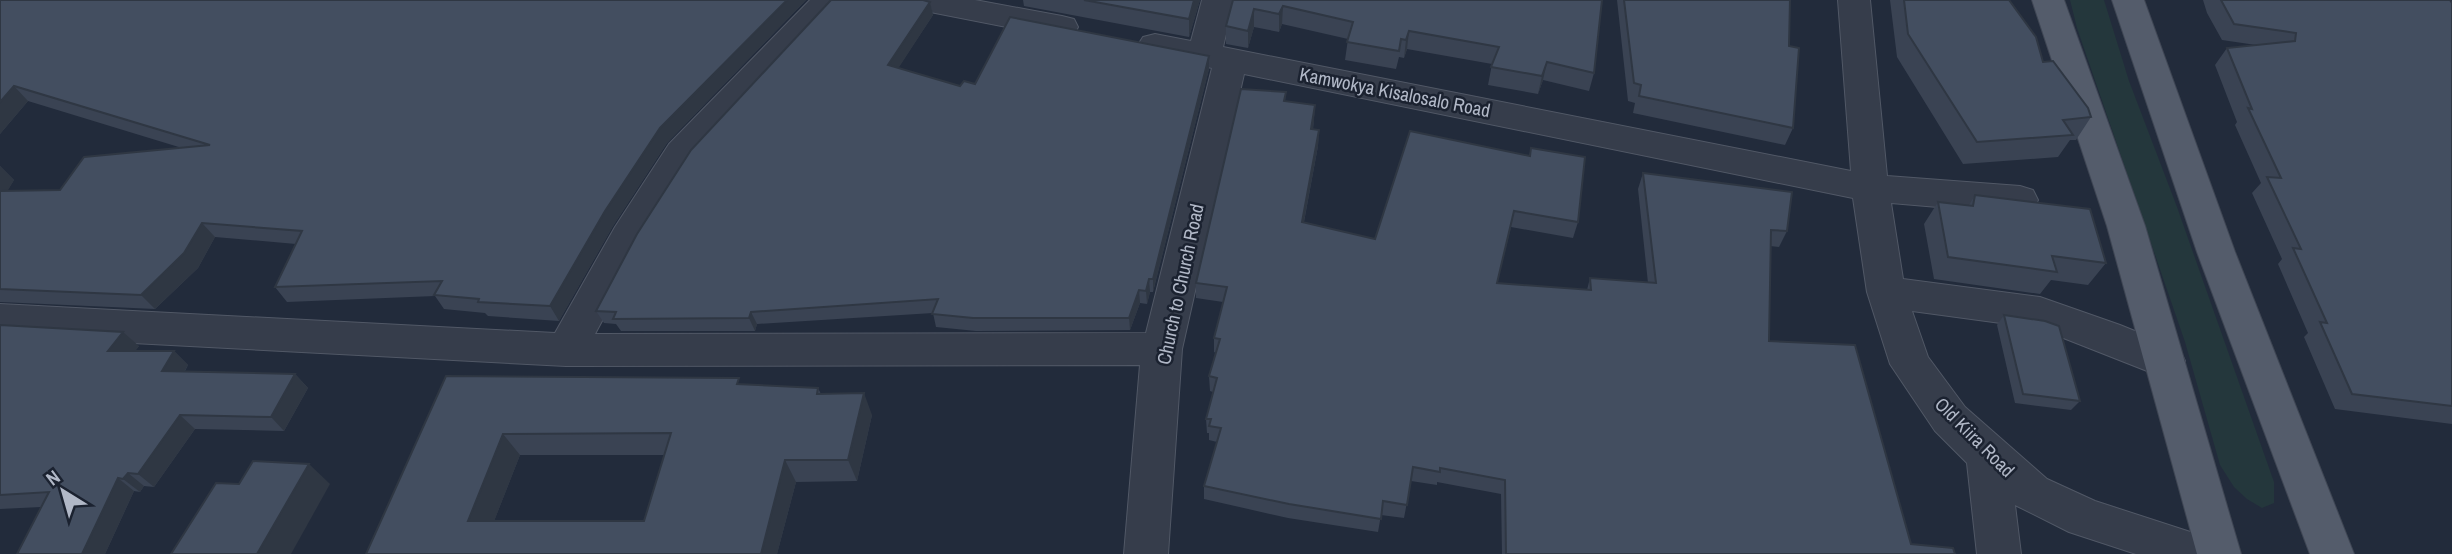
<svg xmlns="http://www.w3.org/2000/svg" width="2452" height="554" font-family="'Archivo Narrow',sans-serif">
	<rect width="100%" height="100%" fill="#222b3b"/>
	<path fill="#24373c" d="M2070,0H2104L2129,81L2177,207L2274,482V503L2262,508L2247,499L2234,487L2220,465L2185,342L2077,28Z"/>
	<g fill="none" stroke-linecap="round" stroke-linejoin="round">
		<g stroke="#515866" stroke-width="2">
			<g id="minor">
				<path d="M810,0H844L695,162L642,246L595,334L1146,333L1212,68L1143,53L1138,45L1143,37L1155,34L1191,41L1202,0H1234L1223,47L1851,171L1838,0H1870L1887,176L2020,186L2033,190L2038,200L2033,210L2020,214L1891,203L1903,279L2040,297L2120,325L2179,349L2185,361L2179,373L2165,378L2038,328L1912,311L1928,357L1965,407L2047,479L2095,501L2215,540L2221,554H2136L2069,532L2015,505L2021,554H1977L1967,463L1935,431L1890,364L1867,292L1853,198L1244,74L1182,349L1168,554H1124L1140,365L566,366L0,336V304L555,333L615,227L669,144Z"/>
				<path d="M904,0H975L1062,16L1074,19L1078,27L1074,35L1062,38L920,10L909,7Z"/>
			</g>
		</g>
		<g stroke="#3f4654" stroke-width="2">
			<g id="major">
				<path d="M2032,0H2064L2145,226L2241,554H2197L2107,226Z"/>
				<path d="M2112,0H2144L2235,252L2354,554H2310L2197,252Z"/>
			</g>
		</g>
		<use href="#minor" fill="#363d4b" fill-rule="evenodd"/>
		<use href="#major" fill="#545c6b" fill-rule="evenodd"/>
	</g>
	<g fill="#3a4353" fill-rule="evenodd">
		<path d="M0,0H806L667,143L613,226L559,321L488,316L485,313L444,309L435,296L287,302L275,287L296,244L215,237L198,268L155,309L0,302V166L14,180L7,191L60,190L182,148L28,101L0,134Z"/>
		<path d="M1023,0H1200L1189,37L1024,6Z"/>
		<path d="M1233,0H1602L1594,73L1589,91L1543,80L1538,94L1488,85L1492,64L1407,49L1404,58L1399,57L1396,69L1345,60L1348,39L1282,24L1279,32L1254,27L1248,48L1226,44V26Z"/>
		<path d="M1617,0H1790L1789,46L1793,128L1785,145L1633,113L1635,103L1628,101Z"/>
		<path d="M1890,0H2009L2043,62L2091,117L2076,140H2070L2058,157L1963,164L1897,57Z"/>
		<path d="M2203,0H2450L2452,3V424L2335,409L2304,337L2308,333L2278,264L2282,259L2252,193L2261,183L2235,125L2237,122L2215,65L2227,48L2256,45L2222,40L2207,13Z"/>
		<path d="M930,2L933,15L898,68L960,86L1209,56V69L1153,292H1150L1147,304L1140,303L1130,330L976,331L936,327L933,313L757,324L755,331H621L616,324L604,323L596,311Z"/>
		<path d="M1286,92L1285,101L1315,105L1313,130H1319L1318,146L1304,222L1375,239L1529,156L1531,148L1578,222L1573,238L1511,227L1497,283L1587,290L1590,278L1648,283L1638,189L1643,173L1787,231L1779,247L1770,246L1769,341L1911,544L1955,554H1502L1501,494L1437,482V485L1411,481L1404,518L1381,515L1378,532L1288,518L1204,499V486L1217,442L1209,440V433H1207L1206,419L1213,392L1210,391L1209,376L1216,353L1214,352V338L1223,302L1196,298V283Z"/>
		<path d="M1975,195L2106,263L2088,285L2051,280L2040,294L1934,279L1924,224L1938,202L1969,205Z"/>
		<path d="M2004,315L2080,401L2071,410L2015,403L1997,325Z"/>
		<path d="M0,325L139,346L135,351H174L188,365L185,371L295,374L308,388L284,431L195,429L154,487L144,486L140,492L134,491L105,554H17L41,507L0,509Z"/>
		<path d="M446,376L743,384L818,388L821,394L872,415L857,481L796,482L777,554H366ZM520,455H665L644,521H494Z"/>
	</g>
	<g fill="#2f3743">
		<path d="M787,0H806L667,143L613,226L559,321L550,306L605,211L660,128Z"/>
		<path d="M1194,0H1200L1189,37V19Z"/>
		<path d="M930,2L933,15L892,78L888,65Z"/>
		<path d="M1283,6L1282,24L1279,32V14Z"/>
		<path d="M1254,9V27L1248,48V31Z"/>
		<path d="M1409,31L1407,49L1404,58L1406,40Z"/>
		<path d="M1209,56V69L1153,292V279Z"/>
		<path d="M1547,62L1543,80L1538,94L1542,76Z"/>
		<path d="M14,86L28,101L0,134V102Z"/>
		<path d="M1315,105L1314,121L1310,145L1311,129Z"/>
		<path d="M1319,130L1318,146L1301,237L1302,222Z"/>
		<path d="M0,166L14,180L0,204Z"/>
		<path d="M202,223L215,237L198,268L155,309L141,295Z"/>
		<path d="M1149,279L1150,292L1147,304L1146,291Z"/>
		<path d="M1139,290L1140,303L1130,330L1129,318Z"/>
		<path d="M751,312L757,324L755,331L749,318Z"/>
		<path d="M123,332L139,346L124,365L108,351Z"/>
		<path d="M174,351L188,365L177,384L162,371Z"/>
		<path d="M295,374L308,388L284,431L271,417Z"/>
		<path d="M864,393L872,415L857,481L848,460Z"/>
		<path d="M180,415L195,429L154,487L138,474Z"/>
		<path d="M503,434L520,455L486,542L468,521Z"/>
		<path d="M785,460L796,482L777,554H761Z"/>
		<path d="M309,464L330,484L291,554H257Z"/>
		<path d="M128,473L144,486L140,492L123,479Z"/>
		<path d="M118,478L134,491L105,554H82Z"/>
	</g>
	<g fill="#434e60" stroke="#2f3743" stroke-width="2" fill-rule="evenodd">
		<path d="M0,0H787L660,128L605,211L550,306L478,302L479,299L434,295L442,281L275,287L302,231L202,223L184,253L141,295L0,289V191L60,190L84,157L210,145L14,86L0,102Z"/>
		<path d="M831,0H923L930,2L888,65L960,86L964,81L975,84L1010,17L1209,56L1153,279H1149L1146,291L1139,290L1129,318H973L932,314L938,299L751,312L749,318L613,319L616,312L596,311L637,234L691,150Z"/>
		<path d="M1084,0H1194L1189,19Z"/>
		<path d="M1233,0H1602L1594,73L1547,62L1542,76L1491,67L1499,47L1409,31L1406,40L1401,39L1399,51L1347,42L1353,22L1283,6L1279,14L1254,9L1248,31L1226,26Z"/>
		<path d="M1624,0H1790L1789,46L1799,48L1793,128L1639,96L1641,85L1634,83Z"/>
		<path d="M1904,0H2009L2036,37L2043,62L2053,61L2088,108L2091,117L2063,120L2073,135L1977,142L1908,34Z"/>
		<path d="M2221,0H2450L2452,3V406L2352,394L2320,322L2327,323L2293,248L2301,249L2267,177L2281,178L2248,108L2252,109L2227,48L2295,41L2296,33L2234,24Z"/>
		<path d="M1241,89L1286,92L1284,101L1315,105L1311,129L1319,130L1302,222L1375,239L1410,131L1530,156L1531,148L1585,157L1578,222L1514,211L1497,283L1591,290L1590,278L1656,283L1643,173L1792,192L1787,231L1771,230L1769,341L1855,345L1911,544L1953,548L1955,554H1506L1505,480L1440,468V472L1413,467L1407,505L1383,501L1381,519L1289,504L1204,486L1221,428L1209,426L1211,419H1206L1217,378L1209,376L1220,339L1214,338L1227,287L1196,283Z"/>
		<path d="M1975,195L2090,209L2106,263L2052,256L2057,272L1948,257L1938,202L1973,206Z"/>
		<path d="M2004,315L2045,321L2059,326L2080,401L2023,394Z"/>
		<path d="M0,325L123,332L108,351H174L162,371L295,374L271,417L180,415L138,474L128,473L123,479L118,478L82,554H17L49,492L0,495Z"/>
		<path d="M446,376L739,378L737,384L818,388L817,394L864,393L848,460H785L761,554H366ZM671,433L644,521H468L503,434Z"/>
		<path d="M253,461L309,464L257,554H171L216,483L239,484Z"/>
	</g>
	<g text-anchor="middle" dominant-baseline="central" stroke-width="5" stroke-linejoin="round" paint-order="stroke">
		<g font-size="19" fill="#b1b8c7" stroke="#1b2230">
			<text transform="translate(1395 92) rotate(11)">Kamwokya Kisalosalo Road</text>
			<text transform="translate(1180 284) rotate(-78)">Church to Church Road</text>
			<text transform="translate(1975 437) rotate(45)">Old Kiira Road</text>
		</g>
	</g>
	<g transform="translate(63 491) rotate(323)" stroke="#1b2230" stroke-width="5" paint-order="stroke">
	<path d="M0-5L12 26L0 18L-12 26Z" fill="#b1b8c7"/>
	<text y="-10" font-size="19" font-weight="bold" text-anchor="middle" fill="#b1b8c7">N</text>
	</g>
</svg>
